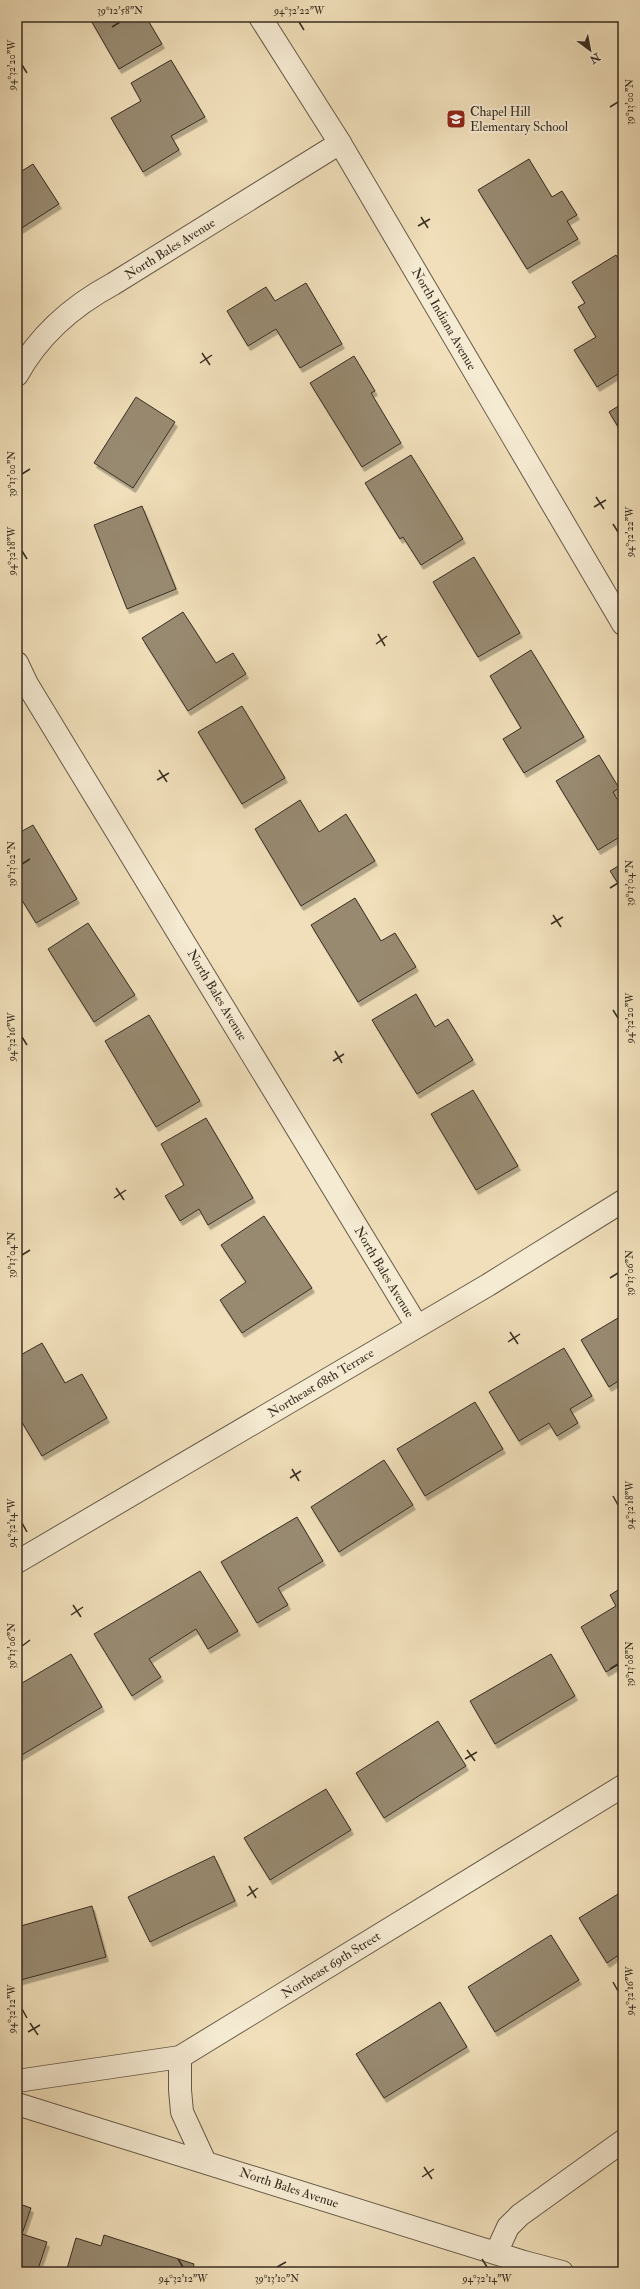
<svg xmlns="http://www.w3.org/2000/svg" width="640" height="2289" font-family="'IM FELL Double Pica',serif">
	<defs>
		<filter id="shadow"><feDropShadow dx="2.5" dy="4.5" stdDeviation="0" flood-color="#0004"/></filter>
	</defs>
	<rect width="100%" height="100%" fill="#f0dfba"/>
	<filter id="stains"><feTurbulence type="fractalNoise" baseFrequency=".005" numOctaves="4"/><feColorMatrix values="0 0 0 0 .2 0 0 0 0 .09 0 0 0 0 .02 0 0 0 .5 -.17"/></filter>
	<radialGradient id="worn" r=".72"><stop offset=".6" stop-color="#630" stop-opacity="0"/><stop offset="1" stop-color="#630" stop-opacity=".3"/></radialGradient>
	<g fill="#988a71" stroke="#382e21" filter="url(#shadow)">
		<path d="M89,17H146L162,44L119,69Z"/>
		<path d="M171,60L205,117L171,136L179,150L143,172L111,118L141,101L131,83Z"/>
		<path d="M529,159L552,197L562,191L577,215L567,221L578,239L527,269L478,190Z"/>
		<path d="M33,164L59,204L17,231V174Z"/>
		<path d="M616,255L623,266V371L597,387L574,350L596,337L578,307L585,303L572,282Z"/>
		<path d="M306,283L342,344L300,368L276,329L248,346L227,311L266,287L275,301Z"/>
		<path d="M354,356L375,391L371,393L401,443L362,467L310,383Z"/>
		<path d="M136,397L175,422L133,488L94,463Z"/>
		<path d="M623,403V435L609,412Z"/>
		<path d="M411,455L463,539L421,565L403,537L400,539L365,483Z"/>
		<path d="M142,506L176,589L127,609L94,525Z"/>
		<path d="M474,557L520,633L478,657L433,582Z"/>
		<path d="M183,612L216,663L233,653L246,674L188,711L142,638Z"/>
		<path d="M531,650L584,737L524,773L503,739L521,728L490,676Z"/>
		<path d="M242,706L285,778L242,804L198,732Z"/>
		<path d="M599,755L619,788L613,792L623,809V835L598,850L556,781Z"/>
		<path d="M300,800L319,832L346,814L375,861L301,906L255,829Z"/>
		<path d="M33,825L77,899L36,923L17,892V834Z"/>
		<path d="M623,863V891L610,871Z"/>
		<path d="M355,898L381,941L395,933L416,967L358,1002L311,925Z"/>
		<path d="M88,923L135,995L94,1022L48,949Z"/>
		<path d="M416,994L435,1027L448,1019L473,1060L417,1094L372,1020Z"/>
		<path d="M149,1015L200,1101L156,1127L105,1041Z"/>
		<path d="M473,1090L518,1166L476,1190L431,1114Z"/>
		<path d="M206,1118L253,1198L208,1225L199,1209L180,1221L165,1196L184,1185L161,1144Z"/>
		<path d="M264,1216L312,1288L242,1333L220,1300L246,1282L221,1245Z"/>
		<path d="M623,1315V1378L609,1387L581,1340Z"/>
		<path d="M42,1343L65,1383L82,1374L107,1418L42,1456L17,1414V1357Z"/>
		<path d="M564,1348L592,1396L570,1409L578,1423L557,1436L549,1423L519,1441L489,1392Z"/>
		<path d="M475,1402L503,1449L425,1496L397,1449Z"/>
		<path d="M384,1460L413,1505L339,1552L311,1507Z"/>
		<path d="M297,1517L323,1561L278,1588L288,1605L257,1623L221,1562Z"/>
		<path d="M200,1571L238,1631L208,1649L196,1629L149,1659L161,1677L132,1696L94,1634Z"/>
		<path d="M623,1587V1662L606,1672L581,1627L616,1606L610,1595Z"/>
		<path d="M71,1654L102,1707L20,1756L17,1751V1686Z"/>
		<path d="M551,1654L575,1696L495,1744L470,1701Z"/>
		<path d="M438,1721L466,1766L384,1818L356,1773Z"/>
		<path d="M326,1789L351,1830L270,1880L244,1838Z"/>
		<path d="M214,1856L235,1901L150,1942L128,1897Z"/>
		<path d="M623,1891V1952L607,1963L579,1918Z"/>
		<path d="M92,1906L106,1957L17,1981V1927Z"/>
		<path d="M551,1935L579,1980L495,2032L468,1987Z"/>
		<path d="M440,2002L467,2047L384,2098L356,2054Z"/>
		<path d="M17,2203L31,2208L22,2234L47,2242L37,2272H17Z"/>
		<path d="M104,2235L194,2264L192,2272H66L76,2238L101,2246Z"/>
	</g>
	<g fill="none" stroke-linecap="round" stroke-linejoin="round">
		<g stroke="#665a47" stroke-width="24">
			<g id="minor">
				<path d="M260,17L340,143L623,624"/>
				<path d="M17,375C39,335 74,305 113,284L340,143"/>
				<path d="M17,663L27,684L417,1326"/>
				<path d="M17,1562L488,1285L623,1201"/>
				<path d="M180,2057V2090L182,2112L205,2162"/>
				<path d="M17,2081L180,2057L623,1786"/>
				<path d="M17,2104L524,2262L562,2272"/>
				<path d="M496,2253L508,2227L520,2215L623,2141"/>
			</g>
		</g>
		<use href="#minor" stroke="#f5ead2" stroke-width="22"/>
	</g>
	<path fill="none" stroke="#382e21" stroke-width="1.5" d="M299,22L304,30M112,27L120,22M22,65L27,73M610,107L618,102M421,217L428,228M418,226L430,219M202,353L210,365M200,363L212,355M22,474L30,469M596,497L604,509M594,507L606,500M613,524L618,532M22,551L27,559M378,634L385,646M376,644L387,636M159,770L167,782M157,780L169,773M22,864L30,859M610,888L618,883M553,915L561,927M551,924L563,917M613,1010L618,1018M22,1037L27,1045M335,1051L342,1063M333,1061L344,1054M116,1188L124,1200M114,1198L126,1190M22,1255L30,1250M610,1278L618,1273M510,1332L518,1344M508,1342L520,1334M292,1469L299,1481M290,1478L301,1471M613,1496L618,1505M22,1523L27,1532M73,1605L81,1617M71,1615L83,1607M22,1646L30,1640M610,1669L618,1664M467,1750L475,1761M465,1759L477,1752M249,1886L256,1898M247,1896L258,1888M613,1982L618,1991M22,2009L27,2018M30,2023L38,2035M28,2032L40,2025M424,2167L432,2179M422,2177L434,2169M178,2259L183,2267M482,2259L487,2267M277,2267L286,2262"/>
	<defs>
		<g id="school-square" transform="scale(1)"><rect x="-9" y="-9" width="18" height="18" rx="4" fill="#8f2418" stroke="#f5ead2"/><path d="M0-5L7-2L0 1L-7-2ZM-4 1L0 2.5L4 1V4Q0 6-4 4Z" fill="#fff"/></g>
	</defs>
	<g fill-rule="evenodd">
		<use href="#school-square" x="456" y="119"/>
	</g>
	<g text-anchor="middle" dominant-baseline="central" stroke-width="4" stroke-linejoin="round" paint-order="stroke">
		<g font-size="13" fill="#382e21" stroke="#f5ead2" text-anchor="start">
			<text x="470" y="112">Chapel Hill<tspan x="470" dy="15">Elementary School</tspan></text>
		</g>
		<g font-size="13" fill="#382e21" stroke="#f5ead2">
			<text transform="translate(170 249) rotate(-32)">North Bales Avenue</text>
			<text transform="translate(444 319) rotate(60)">North Indiana Avenue</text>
			<text transform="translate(217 995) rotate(59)">North Bales Avenue</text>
			<text transform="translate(384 1272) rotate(59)">North Bales Avenue</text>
			<text transform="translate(321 1383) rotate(-31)">Northeast 68th Terrace</text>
			<text transform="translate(331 1965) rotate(-32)">Northeast 69th Street</text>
			<text transform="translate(289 2188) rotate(18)">North Bales Avenue</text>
		</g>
	</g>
	<rect width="640" height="2289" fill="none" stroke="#f0dfba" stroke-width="44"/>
	<g transform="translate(590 50) rotate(148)" stroke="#f5ead2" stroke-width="3" paint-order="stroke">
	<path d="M0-3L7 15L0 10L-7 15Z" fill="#382e21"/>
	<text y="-6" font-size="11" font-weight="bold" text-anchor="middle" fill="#382e21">N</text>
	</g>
	<rect x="22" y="22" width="596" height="2245" fill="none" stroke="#382e21" stroke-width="1.5"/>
	<g font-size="10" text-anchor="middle" fill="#382e21">
		<text x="120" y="14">39°12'58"N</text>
		<text x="299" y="14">94°32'22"W</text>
		<text transform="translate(11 65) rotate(-90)" y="4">94°32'20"W</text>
		<text transform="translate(629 102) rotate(-90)" y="4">39°13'00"N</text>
		<text transform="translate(11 474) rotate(-90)" y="4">39°13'00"N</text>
		<text transform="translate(629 532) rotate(-90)" y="4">94°32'22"W</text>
		<text transform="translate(11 551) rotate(-90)" y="4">94°32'18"W</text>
		<text transform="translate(11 864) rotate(-90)" y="4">39°13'02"N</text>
		<text transform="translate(629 883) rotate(-90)" y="4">39°13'04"N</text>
		<text transform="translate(629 1018) rotate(-90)" y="4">94°32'20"W</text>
		<text transform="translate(11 1037) rotate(-90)" y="4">94°32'16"W</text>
		<text transform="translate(11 1255) rotate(-90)" y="4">39°13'04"N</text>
		<text transform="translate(629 1273) rotate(-90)" y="4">39°13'06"N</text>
		<text transform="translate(629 1505) rotate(-90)" y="4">94°32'18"W</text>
		<text transform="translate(11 1523) rotate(-90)" y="4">94°32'14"W</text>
		<text transform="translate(11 1646) rotate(-90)" y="4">39°13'06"N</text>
		<text transform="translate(629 1664) rotate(-90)" y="4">39°13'08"N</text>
		<text transform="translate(629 1991) rotate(-90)" y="4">94°32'16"W</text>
		<text transform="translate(11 2009) rotate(-90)" y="4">94°32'12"W</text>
		<text x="183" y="2282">94°32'12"W</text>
		<text x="277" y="2282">39°13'10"N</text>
		<text x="487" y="2282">94°32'14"W</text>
	</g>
	<rect width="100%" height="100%" filter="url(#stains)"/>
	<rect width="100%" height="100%" fill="url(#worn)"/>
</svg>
